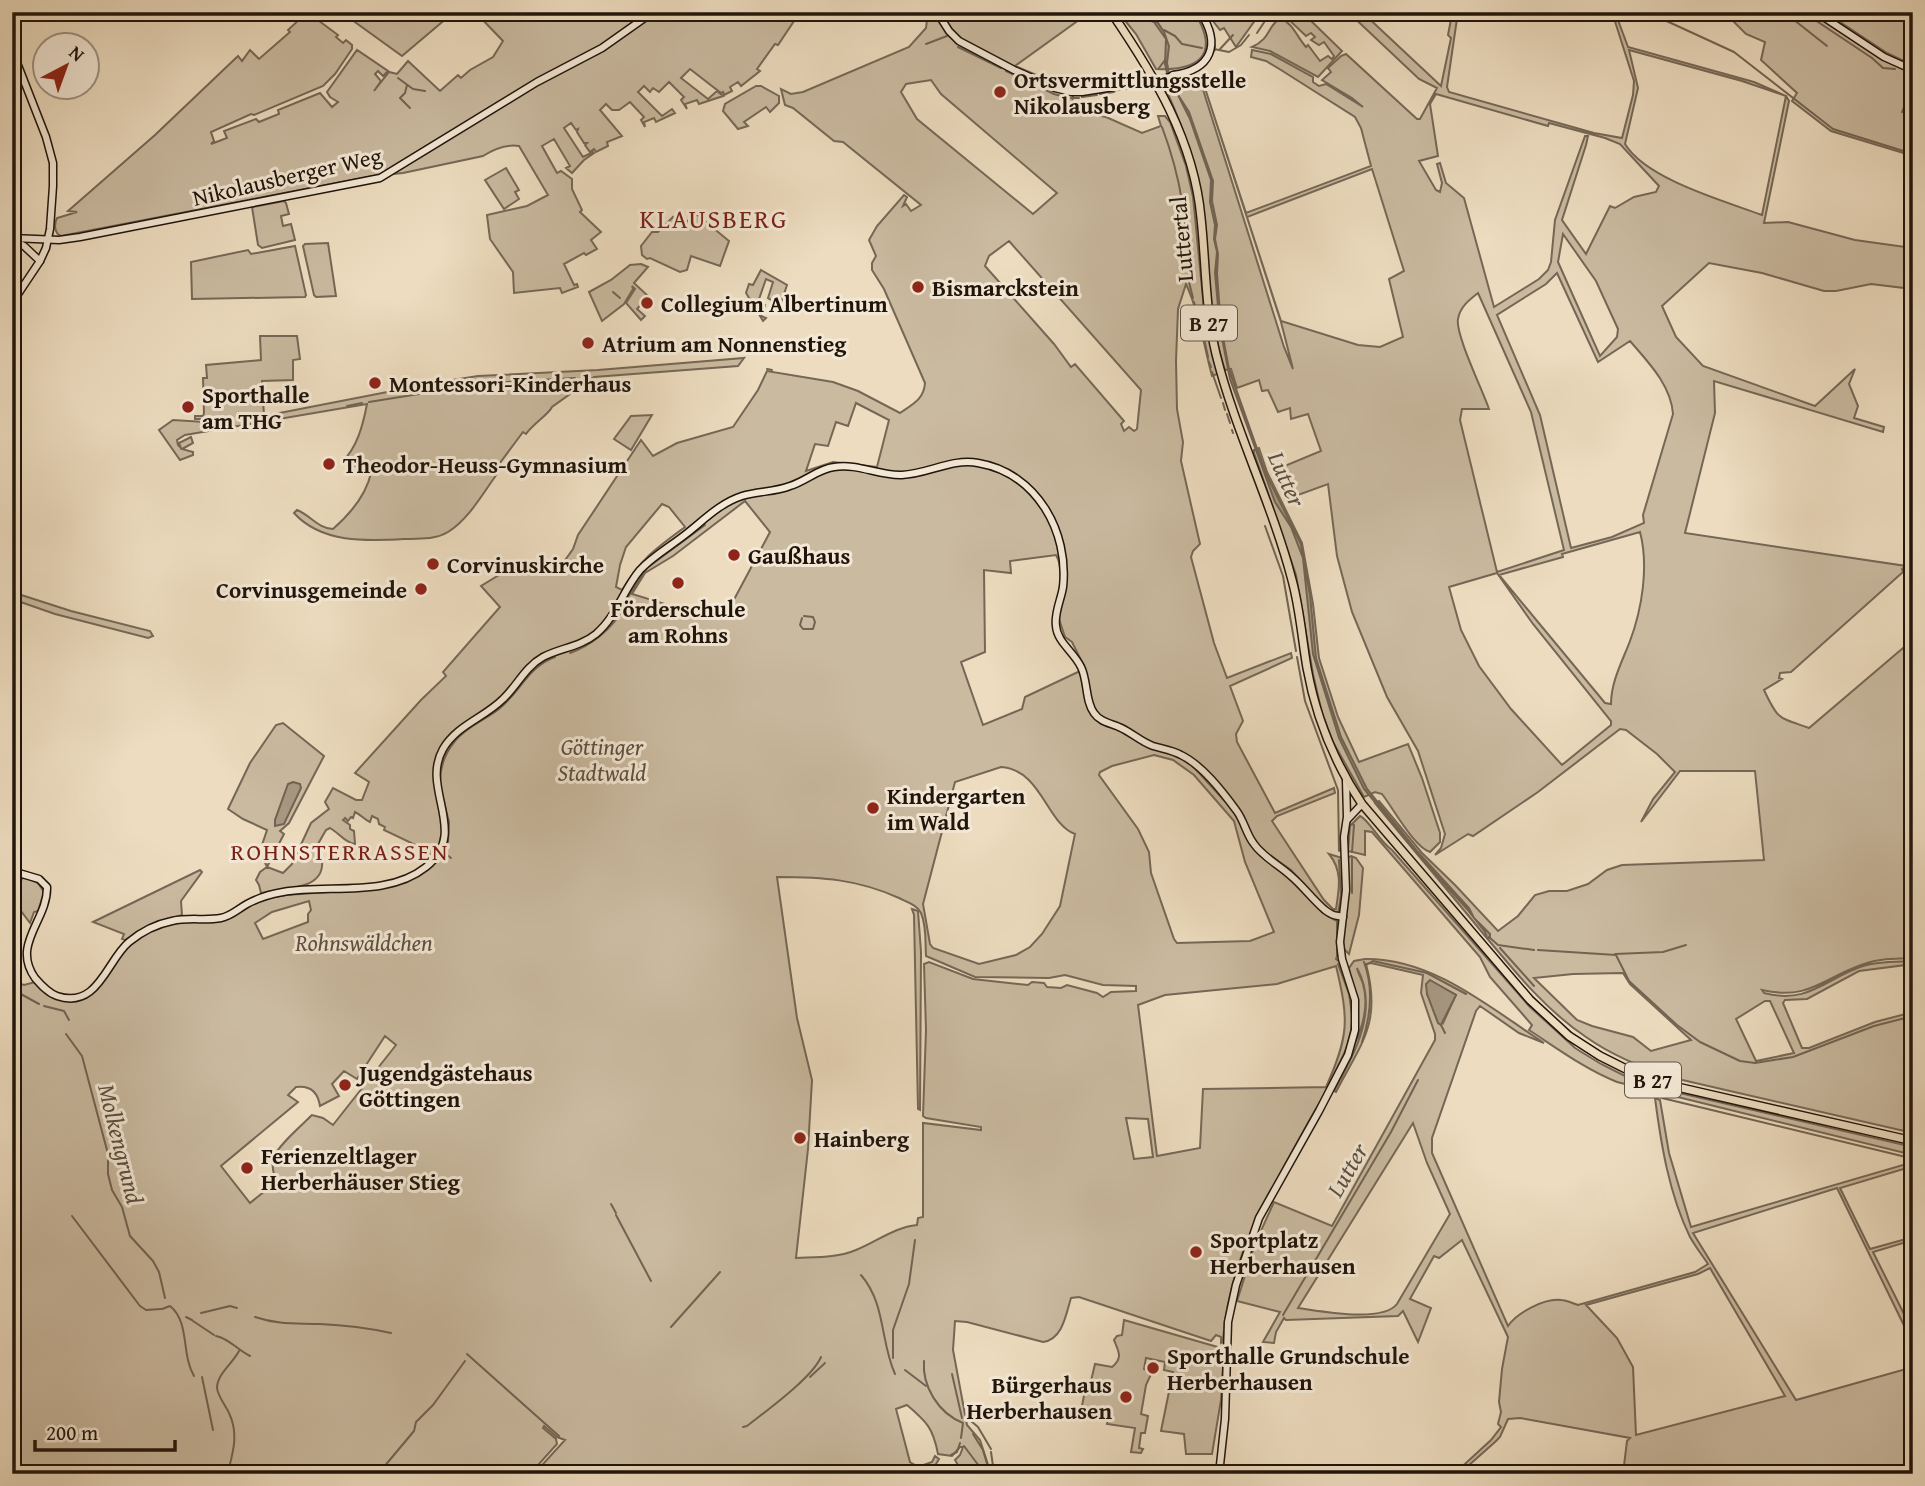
<svg xmlns="http://www.w3.org/2000/svg" width="1925" height="1486" font-family="'Gentium Book Plus',serif">
	<rect width="100%" height="100%" fill="#eddcbf"/>
	<filter id="stains"><feTurbulence type="fractalNoise" baseFrequency=".00286" numOctaves="4"/><feColorMatrix values="0 0 0 0 .2 0 0 0 0 .09 0 0 0 0 .02 0 0 0 .5 -.17"/></filter>
	<radialGradient id="worn" r=".72"><stop offset=".6" stop-color="#630" stop-opacity="0"/><stop offset="1" stop-color="#630" stop-opacity=".3"/></radialGradient>
	<g fill="#cabaa0" stroke="#756756" stroke-width="2" fill-rule="evenodd">
		<path d="M296,12H307L338,35L336,37L343,43L346,40L352,45V49L335,74L323,86L254,115L251,114L211,132L214,141L211,144L227,138L224,131L256,119L259,122L279,114L278,110L320,93L332,107L338,102L330,97L327,92L357,50L388,71L383,76L378,71L375,74L381,81L374,91L389,72L397,74L408,61L440,91L458,75L461,78L470,70L493,57L503,41L475,12H800L778,45L775,44L757,69L760,71L741,86L738,82L730,87L732,91L724,95L723,92L721,93L690,69L681,78L708,99L717,91L723,96L699,104L697,100L685,104L687,109L681,100L684,97L669,82L659,92L653,88L650,92L644,86L638,92L662,116L672,109L675,113L656,122L654,118L644,122L645,127L641,120L644,117L630,102L619,110H612L606,104L600,110L622,136L607,142L608,146L596,152L594,149L590,152L585,145L587,143H584L577,132L578,129L576,130L571,123L564,128L583,157L593,152L594,153L584,160L572,173L566,168L570,166L554,139L542,146L557,173L561,171L572,179V189L582,210L580,212L601,232L591,240L597,249L586,255L584,253L564,264L574,285L577,284L578,287L562,293L560,288L514,293L513,272L490,239L487,215L527,206L548,195L519,146C507,144 494,149 483,156L403,173L373,176L61,236C54,233 54,224 57,218L77,212L68,211L155,135L238,56L242,61L250,50L259,59L290,32L288,30L301,18Z"/>
		<path d="M341,12H454L402,56Z"/>
		<path d="M928,12H1090L1015,66L1062,86L1071,81L1070,86L1093,84L1095,87L1074,89L1071,111L1106,117L1142,133L1161,126L1158,116H1165L1170,122L1186,166L1193,197L1205,319L1220,373L1212,376C1204,346 1199,312 1186,284L1178,309L1176,361L1177,409L1183,442L1181,461L1200,544L1193,551L1191,557L1214,643L1227,678L1291,653L1292,658L1230,686L1243,721L1236,734L1237,742L1275,813L1334,788L1335,793L1277,816L1272,821L1324,900L1333,909H1336C1339,889 1343,871 1329,854L1342,858L1343,905L1339,911L1335,913L1327,910L1291,870L1261,849L1252,838L1236,806L1190,757L1177,750L1149,742L1125,726L1102,718L1095,711L1092,705L1085,668L1072,642L1065,637L1059,619L1053,621C1057,602 1066,572 1056,555L1010,561L1011,573L984,570L985,652L961,662L983,725L1022,709L1025,697L1080,671L1086,703L1094,717L1122,730L1145,745L1180,756L1189,762L1233,810L1254,849L1291,880L1323,913L1338,922V954L1336,959L1341,963L1352,997L1354,1018L1349,1043L1314,1116L1258,1216L1231,1296L1225,1341L1221,1343V1337L1216,1335L1211,1341L1079,1297L1071,1298C1066,1314 1063,1339 1043,1342L967,1322L955,1321L953,1350L967,1425L980,1440L991,1474H963L955,1460L960,1455L963,1447H960L952,1456L938,1454C933,1428 927,1422 907,1405L896,1409L910,1462L918,1467L932,1462L935,1456L939,1459L936,1464L941,1474H534L565,1440L557,1437L544,1426L543,1428L556,1439L557,1444L530,1474H12V993H19L17,988L12,986V981L24,985L35,982L51,995L63,1000L77,999L90,994L99,986L120,954L130,943L158,927L193,920L221,921L259,900L286,895L385,888C406,883 421,875 437,860L422,848L384,830L385,827L379,824L378,819L372,816L370,822C363,819 363,816 355,812L353,818L351,817L348,821L345,818L343,820L350,825V829L354,831L355,844C345,843 339,833 330,828L326,830L318,844C320,851 323,858 322,866C320,891 280,888 261,893L259,885L256,880L260,872L267,867L260,851L267,830L243,819L228,809L250,763L276,725L283,723L324,756L289,823L280,831L284,834L267,867L283,873L292,864L311,823L329,809L325,802L333,788L356,800H362L369,782L355,773L421,700L446,676L443,672L500,607L481,586L509,569L558,570L573,549L578,535L641,440L653,456L677,443L733,427L758,390L767,371L833,382L858,391L900,413C913,404 924,399 925,383L884,289L872,270V263L876,256L869,240L877,226L904,195L907,197L903,206L906,204L911,211L921,205L843,142L834,141L793,108L785,105L781,89L791,94L803,92L909,47L926,28ZM931,80L941,94L1057,193L1033,214L917,119L901,92L906,84ZM1009,241L1141,390L1137,429L1134,431L1129,427L1124,431L1121,424L1124,421L1075,364L1071,367L1054,344L985,266L989,256ZM856,403L889,420L877,467L833,462L806,471L815,444L828,446L836,422L848,426ZM745,501L770,532L730,607L694,613L632,594L645,573L673,556ZM662,504L669,507L685,527C655,549 643,557 622,590L616,587L620,565L626,547ZM1154,755L1173,760L1194,775L1234,821L1245,862L1274,932L1250,941L1177,943L1174,939L1151,873L1149,852L1138,829L1099,775L1100,772L1112,766ZM1001,767C1042,770 1046,823 1075,834L1060,906L1042,934L1030,947L1016,955L979,964L933,948L930,944L923,904L955,782ZM777,877C822,877 857,879 899,898C907,902 917,905 921,913C927,927 925,943 926,956L975,977L1049,978L1065,975L1103,985L1136,986V991L1111,992L1103,997L1097,993L1067,985L1061,988L1047,987L1044,983L1032,982L1028,985L973,979L929,962L924,964L926,1030L923,1116L926,1118L981,1127V1130L923,1123V1217L918,1218L917,1225C895,1227 876,1242 856,1250C837,1258 816,1257 796,1258L808,1149L812,1080L797,1018ZM309,901L311,910L308,914V922L263,939L255,923L272,912ZM1336,966C1349,1020 1349,1036 1326,1087L1203,1089L1200,1148L1157,1156L1138,1005L1165,995L1277,984ZM385,1036L396,1045L333,1125L323,1118L312,1115C303,1124 275,1148 273,1159C271,1167 274,1174 276,1182L250,1203L221,1166L298,1102L288,1095L296,1087C311,1085 318,1093 320,1106L339,1096L332,1084L344,1071L357,1079ZM1126,1118L1148,1119L1153,1157L1134,1159Z"/>
		<path d="M1118,12H1194C1210,37 1214,62 1179,68C1171,69 1164,70 1156,69L1136,34Z"/>
		<path d="M1206,12H1261L1236,47L1224,28L1220,30Z"/>
		<path d="M1348,12H1362L1441,86L1451,38L1448,35L1452,14L1458,12L1447,87L1449,92L1594,133L1622,138L1633,95L1634,81L1612,12H1615L1628,47L1754,82L1786,96L1789,101L1764,223L1788,222L1855,240L1913,248V289L1871,284L1836,291H1824L1762,273L1709,263L1662,306L1676,337L1703,366L1815,406L1855,369L1849,384L1858,406L1854,418L1884,427L1883,432L1714,381L1715,413L1685,533L1906,566L1902,569L1903,572L1791,672L1780,673L1779,678L1782,679L1764,690C1778,720 1778,717 1809,728L1903,648L1913,656V958C1897,959 1879,958 1864,964C1824,977 1810,1001 1762,990L1764,993C1808,1005 1826,978 1863,966C1879,961 1896,962 1913,961V964L1859,971L1807,999L1785,1000L1783,1003L1802,1048H1809L1875,1022L1913,1012V1133L1678,1079C1645,1069 1614,1057 1586,1037C1544,1009 1512,968 1481,931C1446,888 1410,846 1375,803L1379,801L1422,853L1455,885L1498,931L1518,916L1535,895L1549,891H1567L1588,884L1607,870L1622,865L1764,860L1755,771H1680L1641,822L1653,799L1675,772L1657,754L1626,730L1620,729L1538,792L1473,836L1468,834L1435,855L1441,848L1445,834L1418,751L1387,697L1352,612L1337,556L1328,484L1287,499L1275,470L1321,451L1308,414L1291,419L1290,408L1278,412L1268,390L1262,391L1259,380L1237,388L1231,369L1225,370C1209,323 1210,275 1205,226C1200,178 1187,135 1167,92V87L1171,83L1195,76L1200,80L1284,347L1293,369L1281,322L1201,76L1246,213L1371,166L1361,128L1355,117L1281,70L1266,61L1251,57L1252,50L1271,54L1313,77V82L1319,86L1326,84L1363,107L1352,98L1322,80L1331,72L1328,68L1341,56L1346,54L1417,119H1420L1437,88L1419,79ZM1629,50L1742,81L1786,96L1762,215C1724,201 1646,179 1625,144L1638,88ZM1436,94L1548,126L1549,123L1605,138L1620,144L1659,186L1656,192L1634,197L1615,208L1610,206L1586,254L1562,220L1586,145L1588,136H1585L1555,220L1551,262L1548,270L1539,279L1494,307L1464,198L1446,183L1440,163L1437,164L1442,183L1440,192L1436,190L1419,161L1438,156L1430,104ZM1372,169L1404,271L1389,279L1403,337L1380,347L1358,345L1281,321L1247,217ZM1563,234L1596,281L1618,329L1617,337L1600,356L1558,262ZM1557,273L1598,362L1630,341C1648,362 1671,385 1673,414L1643,515L1644,523L1612,537L1571,548L1540,415L1497,315L1546,284ZM1478,293L1531,412L1564,550L1497,572L1460,420L1462,409H1489C1483,391 1455,334 1458,319C1460,307 1469,300 1478,293ZM1640,532C1649,566 1642,609 1630,641C1622,662 1611,682 1611,704L1605,703L1499,575L1563,557L1562,554ZM1497,573L1533,624L1611,721V725L1562,765L1511,709L1479,666L1461,630L1449,587ZM1623,973L1630,984L1691,1040L1651,1051L1633,1037L1592,1026L1577,1020L1534,978L1573,974ZM1765,1001H1770L1794,1053L1756,1061L1736,1019Z"/>
		<path d="M1703,12H1811L1885,60L1913,73V87L1902,112L1913,116V156L1831,131L1792,101L1797,93L1761,60L1765,42L1746,34L1726,14L1714,17Z"/>
		<path d="M1825,12H1913V50L1908,63L1887,53Z"/>
		<path d="M1305,15L1342,51L1318,77L1270,51L1252,47C1272,38 1267,25 1281,18C1294,25 1297,37 1306,47L1308,45L1320,61L1328,56L1332,59L1334,56L1324,42L1319,45L1311,40L1315,37L1311,33L1306,36L1287,18Z"/>
		<path d="M756,86H761L779,96V103L770,112L766,107L744,122L748,126L738,129L723,111L725,104Z"/>
		<path d="M506,168L519,190L515,192L519,199L504,209L485,180Z"/>
		<path d="M284,201L286,203L289,214L281,216L283,226L291,224L295,240L262,248L258,245L252,207Z"/>
		<path d="M695,213L729,241L720,266L691,256L687,270L680,272L650,258L647,259L642,255L641,246L652,232H658L673,217L683,226Z"/>
		<path d="M328,243L336,296L316,297L314,295L303,246L305,244Z"/>
		<path d="M295,246L306,295L305,297L192,299L191,262L248,250L251,254Z"/>
		<path d="M641,264L648,267L634,283L648,296L637,309L645,316L641,320L626,303L635,289L632,286L633,289L624,304L602,321L589,292L611,280L630,265Z"/>
		<path d="M761,270L787,285L780,306L768,298L773,282L766,279L758,302L765,305L761,316L766,318L763,321L746,293L749,284L753,285Z"/>
		<path d="M260,336H297L300,359L293,360V380L262,381L264,416L408,388L407,383L412,382L414,386L478,376L598,370L744,358L738,366L594,377L552,407C549,414 533,424 526,434L523,432L494,471L497,474C483,493 469,519 448,532C435,540 421,538 406,539C368,541 322,544 294,513L297,510C310,515 319,529 333,529C350,514 366,496 371,473L362,465L350,467L342,462C357,448 363,425 367,404L185,435L177,440L178,445L181,448L179,443L191,437L193,443L182,449L193,452V455L180,460L159,430L173,420L204,422L203,419H195V416H203L204,413L203,378H207L206,365L261,360Z"/>
		<path d="M652,415L631,450L614,439L631,416Z"/>
		<path d="M1259,448L1267,472L1302,543L1313,604L1319,658L1338,717L1359,762L1408,744L1422,778L1440,833V842L1430,852C1414,847 1393,808 1382,794L1375,792L1364,797L1333,742L1322,713L1313,674L1296,575L1254,453V450Z"/>
		<path d="M12,592L71,611L150,631L153,636L148,638L55,614L12,599Z"/>
		<path d="M1360,816C1369,820 1379,841 1392,850L1529,1006L1575,1048L1601,1064L1627,1077L1671,1091L1913,1147V1155L1617,1082C1585,1069 1558,1049 1529,1030L1532,1025L1490,977L1480,957L1372,832L1365,831V855L1348,851L1350,826Z"/>
		<path d="M1351,856L1356,858L1363,868L1359,915L1349,954L1343,948L1342,939L1348,897V858Z"/>
		<path d="M200,870L202,872L181,901L182,915L155,923L125,940L122,939L124,934L93,922Z"/>
		<path d="M23,876L38,883L44,892L38,911L34,912L30,923L15,903L17,891Z"/>
		<path d="M912,909L918,911L921,952L920,1110L918,1109L914,915Z"/>
		<path d="M1365,959C1433,958 1490,1008 1544,1043L1519,1033L1480,1006L1476,1011L1432,1138V1153L1508,1326C1517,1313 1544,1298 1561,1300C1566,1300 1572,1303 1578,1305L1695,1272L1708,1264C1702,1255 1695,1246 1690,1237C1669,1194 1661,1144 1655,1098L1660,1100L1669,1153L1691,1227L1913,1162V1168L1910,1167L1840,1188L1870,1249L1913,1237V1240L1873,1252L1913,1332V1344L1837,1188L1693,1233L1796,1400L1913,1367V1470L1897,1474H1623L1627,1441L1630,1438L1520,1418L1508,1419L1500,1437L1495,1442L1459,1474H1454L1491,1440L1501,1427L1498,1424L1501,1412L1499,1402L1502,1369L1508,1337L1462,1240L1439,1258L1434,1256L1410,1299L1431,1308L1418,1342L1403,1311L1398,1316L1286,1320L1284,1318L1276,1332L1274,1343L1263,1342L1280,1312L1237,1301L1255,1244L1274,1202L1332,1226L1435,1040V1034L1421,993L1423,975L1371,963L1366,964C1382,1024 1361,1043 1336,1092L1334,1091C1354,1054 1380,1010 1357,968C1358,973 1361,978 1363,984C1369,1004 1363,1027 1354,1045C1363,1008 1353,998 1349,968L1354,961ZM1430,981L1456,995L1443,1023L1427,994ZM1413,1123L1427,1163L1450,1214L1397,1304C1382,1323 1321,1311 1298,1308ZM1710,1268L1785,1396L1636,1435L1633,1367L1617,1338L1586,1305L1698,1274Z"/>
		<path d="M1124,1320L1221,1348L1224,1351L1221,1400L1212,1454H1186L1184,1434L1161,1431L1173,1372L1164,1370L1165,1362L1146,1358L1144,1369L1152,1372L1146,1385L1141,1414L1148,1416L1145,1433H1141L1139,1448L1143,1449L1141,1453L1131,1452L1135,1428L1107,1424L1109,1413L1081,1411L1086,1385L1091,1381L1095,1364L1112,1367C1123,1358 1119,1352 1114,1340L1117,1336L1122,1335Z"/>
	</g>
	<g fill="#a79882" stroke="#716352" stroke-width="2">
		<path d="M1128,12L1146,15L1158,23L1164,32L1169,46L1167,63L1171,84L1189,112L1213,181L1212,201L1217,225L1215,239L1218,254L1217,274L1221,327L1229,369L1266,474L1301,544L1310,595L1316,658L1341,737L1367,789L1417,851L1469,908L1474,918L1490,934V938H1487L1485,932L1467,909L1421,858L1364,789L1339,738L1313,654L1303,558L1291,527L1275,502L1230,379L1220,328L1215,273L1217,252L1214,239L1215,225L1210,202L1211,180L1190,119L1178,95L1170,87L1165,64L1166,39L1154,22Z"/>
		<path d="M293,782L300,784L301,788L284,824L275,826V820L288,784Z"/>
		<path d="M1430,980L1456,995L1441,1025L1438,1023L1427,994L1426,984Z"/>
	</g>
	<g fill="none" stroke-linecap="round" stroke-linejoin="round">
		<g stroke="#716352" stroke-width="2">
			<path d="M1647,12L1734,52L1833,129L1913,154"/>
			<path d="M1784,12L1827,46"/>
			<path d="M1803,12L1872,58L1883,68L1895,69"/>
			<path d="M1164,30L1175,36L1182,44L1202,48"/>
			<path d="M1257,33L1271,12"/>
			<path d="M1214,41L1215,50"/>
			<path d="M926,44L947,36"/>
			<path d="M958,47L1001,68"/>
			<path d="M1214,49L1229,52L1241,45L1249,35"/>
			<path d="M1220,49L1233,35"/>
			<path d="M1159,68L1165,60"/>
			<path d="M1006,71L1054,94L1068,98"/>
			<path d="M398,78L413,89L425,91"/>
			<path d="M407,85L405,93L400,98L410,108"/>
			<path d="M1100,94L1114,92"/>
			<path d="M1082,97L1097,95"/>
			<path d="M1071,98H1079"/>
			<path d="M1162,127C1171,151 1178,176 1182,201C1188,235 1182,262 1193,298"/>
			<path d="M613,292L620,298"/>
			<path d="M1194,302L1202,330"/>
			<path d="M1203,334L1208,357"/>
			<path d="M1209,362L1211,367"/>
			<path d="M767,369L772,370"/>
			<path d="M1212,372L1221,398"/>
			<path d="M504,382L575,378"/>
			<path d="M458,387L499,383"/>
			<path d="M369,402L450,389"/>
			<path d="M1223,403L1225,410"/>
			<path d="M347,406L362,403"/>
			<path d="M1227,414L1230,423"/>
			<path d="M1232,430L1233,433"/>
			<path d="M1265,526L1283,576L1296,651"/>
			<path d="M628,597L647,568L705,525"/>
			<path d="M802,618L800,625L803,629H813L815,622L813,617L804,616"/>
			<path d="M570,653C592,645 610,630 623,610"/>
			<path d="M1297,657L1305,701L1338,790L1339,851"/>
			<path d="M440,782C440,767 445,753 455,741C466,727 485,720 499,709C520,692 529,666 555,657"/>
			<path d="M441,791L449,822L448,842"/>
			<path d="M1352,824L1354,825L1352,852"/>
			<path d="M442,851L451,858"/>
			<path d="M1352,893V858"/>
			<path d="M1338,915L1341,896L1339,860"/>
			<path d="M1489,937L1498,945L1534,950"/>
			<path d="M1500,948L1534,986"/>
			<path d="M1538,950L1616,955L1629,981L1677,1025L1700,1042L1740,1061L1755,1063L1793,1057L1874,1026L1913,1016"/>
			<path d="M1615,954L1663,952L1686,945"/>
			<path d="M1337,956V919"/>
			<path d="M1338,964L1349,994L1352,1014"/>
			<path d="M1366,965L1373,961L1427,973L1466,994"/>
			<path d="M19,993L39,1004"/>
			<path d="M44,1006L64,1011L69,1020"/>
			<path d="M1441,1025L1445,1033"/>
			<path d="M66,1034L82,1056L108,1154V1174L112,1190L122,1207L130,1236L153,1261L159,1272L165,1298"/>
			<path d="M1362,1042C1371,1015 1374,989 1364,962"/>
			<path d="M1662,1098L1906,1157"/>
			<path d="M611,1204L616,1213"/>
			<path d="M616,1215L651,1281"/>
			<path d="M72,1216L140,1306L146,1310L161,1309"/>
			<path d="M861,1275C886,1304 880,1341 895,1374"/>
			<path d="M162,1309L170,1306C190,1322 181,1354 194,1376"/>
			<path d="M201,1313L230,1306L237,1308"/>
			<path d="M1283,1315L1391,1132L1418,1080"/>
			<path d="M186,1317L192,1320"/>
			<path d="M255,1317C279,1325 295,1323 320,1324C343,1325 368,1328 391,1333"/>
			<path d="M193,1321L214,1335"/>
			<path d="M671,1327L720,1272"/>
			<path d="M216,1336C230,1339 236,1349 250,1356"/>
			<path d="M1223,1340C1229,1257 1270,1192 1309,1121C1326,1091 1349,1057 1352,1023"/>
			<path d="M467,1354L559,1436"/>
			<path d="M893,1358V1330L909,1284L915,1240"/>
			<path d="M924,1361C922,1386 938,1413 963,1423L961,1438"/>
			<path d="M905,1370L926,1386"/>
			<path d="M952,1374L962,1418"/>
			<path d="M202,1377L213,1430"/>
			<path d="M810,1377L825,1363"/>
			<path d="M971,1421L978,1427L991,1449"/>
			<path d="M743,1427L747,1426C766,1411 812,1378 821,1357"/>
			<path d="M973,1434L983,1450L990,1474"/>
			<path d="M964,1446L985,1474"/>
			<path d="M991,1452L993,1466L997,1472"/>
			<path d="M951,1455L957,1452L960,1443"/>
			<path d="M228,1472C233,1452 239,1434 229,1413C226,1406 218,1397 217,1388C217,1374 233,1363 239,1351"/>
			<path d="M378,1474L414,1431L416,1422L433,1405L465,1361"/>
		</g>
		<g stroke="#20140b" stroke-width="9">
			<g id="secondary">
				<path d="M937,12L949,31L959,41L1014,70L1055,88L1071,92H1082L1164,79L1175,75"/>
				<path d="M1816,12L1884,57L1913,70"/>
				<path d="M12,50L46,137L53,163V186L50,229L46,248L40,261L12,303"/>
				<path d="M1173,75C1211,70 1222,45 1200,12"/>
				<path d="M12,238L59,240L80,237L380,178L537,82L602,48L653,12"/>
				<path d="M12,240L24,246L40,261"/>
				<path d="M1347,820L1362,804"/>
				<path d="M12,871L39,879L47,887C48,920 11,944 35,978C41,985 48,993 57,996C98,1010 107,960 129,942C141,932 157,924 172,921C189,917 205,921 221,918C231,916 238,909 247,904C258,898 271,894 283,892C329,884 387,898 426,867C470,832 420,789 443,749C457,725 484,718 503,699C517,686 525,667 543,657C560,648 580,647 596,634C617,616 623,590 640,570C653,556 671,546 686,534C704,520 720,503 742,496C758,491 775,492 790,486C806,481 818,469 834,467C858,463 879,476 902,475C928,474 952,458 978,463C1037,473 1069,532 1063,587C1061,600 1054,613 1056,626C1057,642 1074,652 1081,667C1088,681 1085,701 1094,713C1100,722 1110,723 1119,727C1131,732 1141,742 1153,746C1163,749 1172,750 1181,755C1202,765 1222,791 1236,810C1244,820 1246,834 1254,844C1263,857 1279,865 1291,876C1303,886 1313,900 1325,910C1333,916 1334,915 1343,917"/>
				<path d="M1219,1474L1225,1419L1228,1322L1236,1285L1259,1218L1319,1111L1348,1055L1355,1030V1000L1342,959L1340,942L1346,890L1344,837L1347,817L1346,780"/>
			</g>
		</g>
		<g stroke="#20140b" stroke-width="10">
			<path id="primary" d="M1111,12C1154,75 1194,140 1201,218C1206,264 1205,309 1216,354C1235,431 1272,503 1292,580C1300,609 1302,639 1307,668C1316,718 1334,762 1362,804L1530,1000L1569,1036L1600,1056L1632,1072L1673,1086L1913,1141"/>
		</g>
		<use href="#secondary" stroke="#f3e8d5" stroke-width="6"/>
		<use href="#primary" stroke="#eddcbf" stroke-width="7"/>
	</g>
	<g fill="#8f2418" stroke="#f3e8d5" stroke-width="2.5">
		<circle cx="1000" cy="92" r="7"/>
		<circle cx="918" cy="287" r="7"/>
		<circle cx="647" cy="303" r="7"/>
		<circle cx="588" cy="343" r="7"/>
		<circle cx="375" cy="383" r="7"/>
		<circle cx="188" cy="407" r="7"/>
		<circle cx="329" cy="464" r="7"/>
		<circle cx="734" cy="555" r="7"/>
		<circle cx="433" cy="564" r="7"/>
		<circle cx="678" cy="583" r="7"/>
		<circle cx="421" cy="589" r="7"/>
		<circle cx="873" cy="808" r="7"/>
		<circle cx="345" cy="1085" r="7"/>
		<circle cx="800" cy="1138" r="7"/>
		<circle cx="247" cy="1168" r="7"/>
		<circle cx="1196" cy="1252" r="7"/>
		<circle cx="1153" cy="1368" r="7"/>
		<circle cx="1126" cy="1397" r="7"/>
	</g>
	<g text-anchor="middle" dominant-baseline="central" stroke-width="6" stroke-linejoin="round" paint-order="stroke">
		<g fill="#f3e8d5" stroke="#5f5448" stroke-width="2">
			<rect x="1181" y="305.5" width="56" height="35" rx="5"/>
			<rect x="1625" y="1062.5" width="56" height="35" rx="5"/>
		</g>
		<g font-size="21" font-weight="bold" fill="#20140b">
			<text x="1209" y="323">B 27</text>
			<text x="1653" y="1080">B 27</text>
		</g>
		<g font-size="23" font-weight="bold" fill="#20140b" stroke="#f3e8d5" text-anchor="start">
			<text x="1014" y="79">Ortsvermittlungsstelle<tspan x="1014" dy="26">Nikolausberg</tspan></text>
			<text x="932" y="287">Bismarckstein</text>
			<text x="661" y="303">Collegium Albertinum</text>
			<text x="602" y="343">Atrium am Nonnenstieg</text>
			<text x="389" y="383">Montessori-Kinderhaus</text>
			<text x="202" y="394">Sporthalle<tspan x="202" dy="26">am THG</tspan></text>
			<text x="343" y="464">Theodor-Heuss-Gymnasium</text>
			<text x="748" y="555">Gaußhaus</text>
			<text x="447" y="564">Corvinuskirche</text>
			<text x="407" y="589" text-anchor="end">Corvinusgemeinde</text>
			<text x="678" y="608" text-anchor="middle">Förderschule<tspan x="678" dy="26">am Rohns</tspan></text>
			<text x="887" y="795">Kindergarten<tspan x="887" dy="26">im Wald</tspan></text>
			<text x="359" y="1072">Jugendgästehaus<tspan x="359" dy="26">Göttingen</tspan></text>
			<text x="814" y="1138">Hainberg</text>
			<text x="261" y="1155">Ferienzeltlager<tspan x="261" dy="26">Herberhäuser Stieg</tspan></text>
			<text x="1210" y="1239">Sportplatz<tspan x="1210" dy="26">Herberhausen</tspan></text>
			<text x="1167" y="1355">Sporthalle Grundschule<tspan x="1167" dy="26">Herberhausen</tspan></text>
			<text x="1112" y="1384" text-anchor="end">Bürgerhaus<tspan x="1112" dy="26">Herberhausen</tspan></text>
		</g>
		<g font-size="23" fill="#20140b" stroke="#f3e8d5">
			<text transform="translate(287 176) rotate(-13)">Nikolausberger Weg</text>
			<text transform="translate(1181 239) rotate(-95)">Luttertal</text>
		</g>
		<g font-size="23" font-style="italic" fill="#5c4e3f" stroke="#f3e8d5">
			<text x="602" y="746">Göttinger<tspan x="602" dy="26">Stadtwald</tspan></text>
			<text x="364" y="942">Rohnswäldchen</text>
		</g>
		<g font-size="24" font-style="italic" fill="#5d4f41" stroke="#f3e8d5">
			<text transform="translate(1287 479) rotate(66)">Lutter</text>
			<text transform="translate(121 1144) rotate(76)">Molkengrund</text>
			<text transform="translate(1347 1170) rotate(-60)">Lutter</text>
		</g>
		<g font-size="24" letter-spacing="2" fill="#7a1f14" stroke="#f3e8d5">
			<text x="340" y="851">ROHNSTERRASSEN</text>
		</g>
		<g font-size="26" letter-spacing="2" fill="#7a1f14" stroke="#f3e8d5">
			<text x="714" y="218">KLAUSBERG</text>
		</g>
	</g>
	<rect width="1925" height="1486" fill="none" stroke="#eddcbf" stroke-width="42"/>
	<rect x="14" y="14" width="1897" height="1458" fill="none" stroke="#20140b" stroke-width="3.5"/>
	<rect x="21" y="21" width="1883" height="1444" fill="none" stroke="#20140b" stroke-width="2"/>
	<g transform="translate(66 66) rotate(41)"><circle r="33" fill="#f3e8d5" stroke="#9f9384" stroke-width="2"/>
	<path d="M0-5L12 26L0 18L-12 26Z" fill="#8f2418"/>
	<text y="-10" font-size="19" font-weight="bold" text-anchor="middle" fill="#20140b">N</text>
	</g>
	<path d="M35 1440v10h140v-10" fill="none" stroke="#20140b" stroke-width="3.5"/>
	<text x="46" y="1440" font-size="21" fill="#20140b" stroke="#f3e8d5" stroke-width="5" paint-order="stroke">200 m</text>
	<rect width="100%" height="100%" filter="url(#stains)"/>
	<rect width="100%" height="100%" fill="url(#worn)"/>
</svg>
